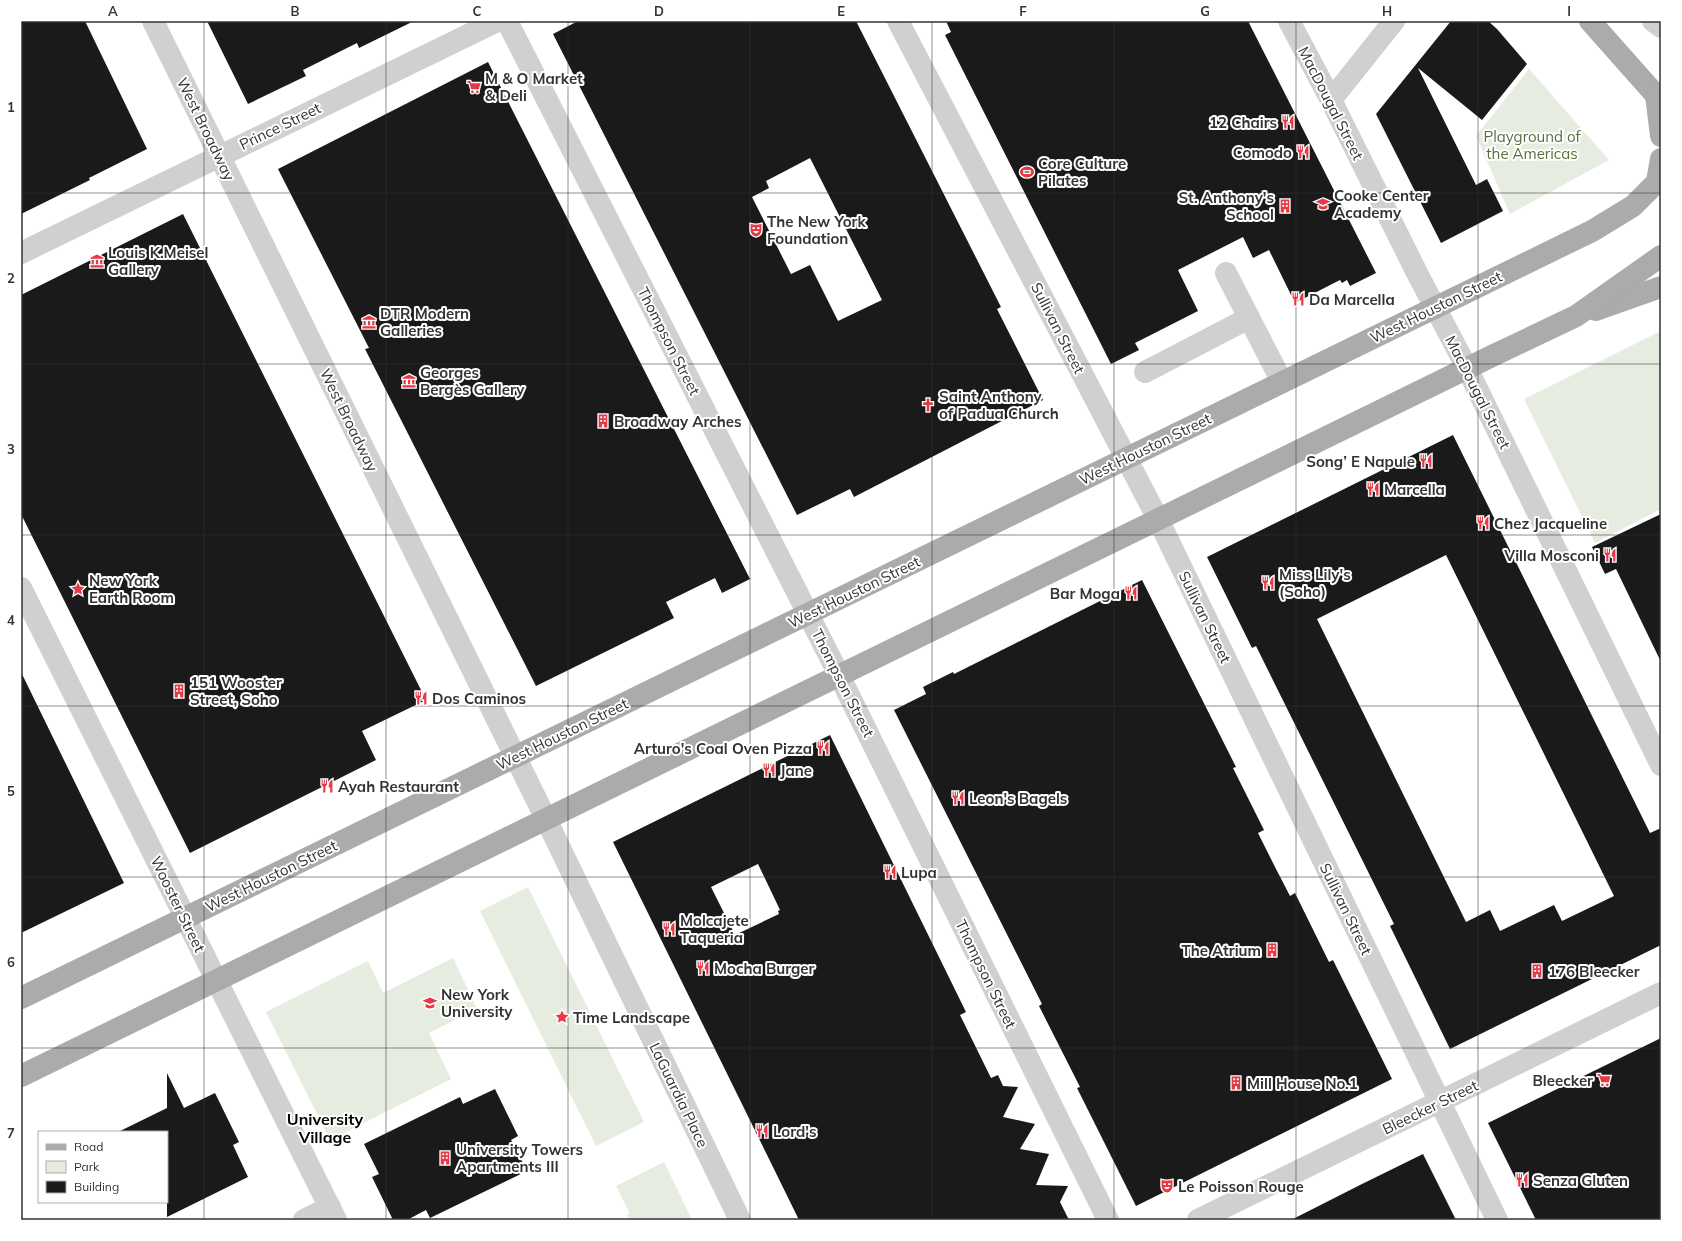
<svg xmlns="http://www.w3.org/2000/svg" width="1682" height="1241" font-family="Mulish,sans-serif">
	<rect width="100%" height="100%" fill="#fff"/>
	<g fill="#e6ecdf">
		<path d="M1529,69L1609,160L1510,214L1476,136Z"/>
		<path d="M1661,331V509L1595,543L1524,399Z"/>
		<path d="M528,887L644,1122L596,1146L480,911Z"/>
		<path d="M453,958L477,1009L429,1033L451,1079L330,1140L266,1012L368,961L383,993Z"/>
		<path d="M664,1162L692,1220H629L627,1215L630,1214L616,1186Z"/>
	</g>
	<g fill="#1a1a1a" fill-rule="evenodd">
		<path d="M21,21H85L147,149L89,178L90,180L21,214Z"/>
		<path d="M207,21H414L359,48L357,43L303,70L306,76L248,104Z"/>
		<path d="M578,21H856L1001,307L997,309L1043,400L854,497L850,489L797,515L553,34ZM810,158L882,300L838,321L810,265L791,274L752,197L769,188L766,181Z"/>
		<path d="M946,21H1248L1376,273L1350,286L1347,280L1342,283L1340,280L1295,303L1269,250L1253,258L1243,237L1178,270L1198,311L1135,343L1139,350L1111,364L945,35L951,32Z"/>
		<path d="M1451,21H1488L1497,29L1527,64L1482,120L1418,68L1476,185L1487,179L1503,211L1441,243L1376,114Z"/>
		<path d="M488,62L750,579L722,593L715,578L666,602L674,618L536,686L365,349L369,348L278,169Z"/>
		<path d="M183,214L426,700L362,731L376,760L190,853L21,514V295Z"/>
		<path d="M1453,435L1650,833L1661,828V945L1450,1049L1390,926L1394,924L1324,783L1256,646L1252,648L1207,557ZM1446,555L1614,896L1562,921L1554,905L1500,931L1490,910L1466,922L1317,619Z"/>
		<path d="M1661,514V662L1616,569L1605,574L1592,547Z"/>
		<path d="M1142,580L1236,767L1233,768L1264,830L1258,833L1274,865L1290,896L1295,893L1329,962L1333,960L1392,1079L1136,1206L1077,1088L1080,1087L1039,1006L1042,1004L894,710L926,694L923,687L953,672L954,674Z"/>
		<path d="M21,672L124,883L21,933Z"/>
		<path d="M830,735L966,1012L960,1015L991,1078L998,1075L1003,1086L1018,1087L1003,1117L1035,1124L1020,1149L1049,1154L1036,1185L1068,1186L1060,1202L1069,1220H799L771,1163L613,842ZM758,864L780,910L778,911L779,914L735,935L711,887Z"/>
		<path d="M1661,1038V1220H1536L1488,1123Z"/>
		<path d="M167,1073L184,1108L215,1093L239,1142L233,1145L248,1177L167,1217V1132H118L167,1108Z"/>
		<path d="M495,1089L518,1136L511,1140L527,1171L430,1218L426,1210L407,1220H393L372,1177L379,1174L364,1144L460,1097L463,1104Z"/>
		<path d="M1423,1154L1456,1220H1291L1362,1184Z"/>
	</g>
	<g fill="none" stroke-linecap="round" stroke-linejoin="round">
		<g stroke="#d0d0d0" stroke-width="22">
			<path d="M153,21L546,819L740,1220"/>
			<path d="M507,21L839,675L1108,1220"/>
			<path d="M898,21L1158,519L1497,1220"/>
			<path d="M1289,21L1331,100L1417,273L1467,368L1661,765"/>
			<path d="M1653,21L1661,27"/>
			<path d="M1331,100L1394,21"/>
			<path d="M21,253L497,21"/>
			<path d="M1226,273L1282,382"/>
			<path d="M1145,372L1249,318"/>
			<path d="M21,588L336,1220"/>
			<path d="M304,1220L330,1207"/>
			<path d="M1198,1220L1661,993"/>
		</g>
		<g stroke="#ababab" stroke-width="22">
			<path d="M1590,21L1661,101"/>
			<path d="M1656,95L1661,136"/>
			<path d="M1596,310L1661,287"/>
			<path d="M21,998L1592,231L1633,206L1657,182L1661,159"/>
			<path d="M21,1076L1492,356L1576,316L1661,256"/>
		</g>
	</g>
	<path fill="none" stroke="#333" stroke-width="1" stroke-opacity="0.55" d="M204,21V1220M386,21V1220M568,21V1220M750,21V1220M932,21V1220M1114,21V1220M1296,21V1220M1478,21V1220M21,193H1661M21,364H1661M21,535H1661M21,706H1661M21,877H1661M21,1048H1661"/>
	<defs>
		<g id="supermarket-bare" transform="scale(1.08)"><path d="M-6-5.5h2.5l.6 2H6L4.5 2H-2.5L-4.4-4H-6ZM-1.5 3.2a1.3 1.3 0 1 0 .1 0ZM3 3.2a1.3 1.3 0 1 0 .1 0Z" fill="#e63946" stroke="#fff" stroke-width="2.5" paint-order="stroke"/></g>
		<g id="restaurant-bare" transform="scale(1.08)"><path d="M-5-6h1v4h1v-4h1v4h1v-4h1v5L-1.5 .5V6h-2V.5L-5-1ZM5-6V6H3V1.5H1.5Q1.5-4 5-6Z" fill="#e63946" stroke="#fff" stroke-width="2.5" paint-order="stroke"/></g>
		<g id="stadium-bare" transform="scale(1.08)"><path d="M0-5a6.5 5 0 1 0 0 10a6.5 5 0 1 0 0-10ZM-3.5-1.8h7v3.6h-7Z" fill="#e63946" stroke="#fff" stroke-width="2.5" paint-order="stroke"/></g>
		<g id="school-bare" transform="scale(1.08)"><path d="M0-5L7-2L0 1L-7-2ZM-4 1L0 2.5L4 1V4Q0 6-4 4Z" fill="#e63946" stroke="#fff" stroke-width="2.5" paint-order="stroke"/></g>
		<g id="building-bare" transform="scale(1.08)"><path d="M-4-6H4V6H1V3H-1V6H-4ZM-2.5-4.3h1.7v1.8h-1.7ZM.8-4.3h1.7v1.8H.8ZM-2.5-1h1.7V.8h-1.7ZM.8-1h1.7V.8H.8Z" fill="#e63946" stroke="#fff" stroke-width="2.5" paint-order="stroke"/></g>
		<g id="theatre-bare" transform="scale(1.08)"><path d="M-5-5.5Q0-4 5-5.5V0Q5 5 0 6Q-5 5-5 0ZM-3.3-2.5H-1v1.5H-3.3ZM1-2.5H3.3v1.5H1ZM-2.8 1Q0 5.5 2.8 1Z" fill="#e63946" stroke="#fff" stroke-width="2.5" paint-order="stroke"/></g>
		<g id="museum-bare" transform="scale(1.08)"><path d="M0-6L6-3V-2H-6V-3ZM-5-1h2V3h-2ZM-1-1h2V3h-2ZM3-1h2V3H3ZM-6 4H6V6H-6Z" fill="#e63946" stroke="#fff" stroke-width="2.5" paint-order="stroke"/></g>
		<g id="church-bare" transform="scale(1.08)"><path d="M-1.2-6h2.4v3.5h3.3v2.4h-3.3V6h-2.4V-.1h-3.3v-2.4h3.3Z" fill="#e63946" stroke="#fff" stroke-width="2.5" paint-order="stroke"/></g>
		<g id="sight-bare" transform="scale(1.08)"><path d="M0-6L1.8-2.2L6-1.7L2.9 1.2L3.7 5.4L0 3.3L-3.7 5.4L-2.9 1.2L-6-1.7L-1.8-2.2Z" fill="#e63946" stroke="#fff" stroke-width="2.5" paint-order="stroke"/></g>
		<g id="university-bare" transform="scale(1.08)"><path d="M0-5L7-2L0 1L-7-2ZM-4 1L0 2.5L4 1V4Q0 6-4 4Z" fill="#e63946" stroke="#fff" stroke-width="2.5" paint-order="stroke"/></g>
	</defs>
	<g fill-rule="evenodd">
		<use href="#supermarket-bare" x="474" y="87"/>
		<use href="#restaurant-bare" x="1288" y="122"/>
		<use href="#restaurant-bare" x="1303" y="152"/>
		<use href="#stadium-bare" x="1027" y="172"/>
		<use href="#school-bare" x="1323" y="204"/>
		<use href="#building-bare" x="1285" y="206"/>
		<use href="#theatre-bare" x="756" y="230"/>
		<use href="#museum-bare" x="97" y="261"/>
		<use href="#restaurant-bare" x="1298" y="299"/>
		<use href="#museum-bare" x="369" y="322"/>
		<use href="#museum-bare" x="409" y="381"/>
		<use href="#church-bare" x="928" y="405"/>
		<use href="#building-bare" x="603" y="421"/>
		<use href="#restaurant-bare" x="1426" y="461"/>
		<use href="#restaurant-bare" x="1373" y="489"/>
		<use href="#restaurant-bare" x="1483" y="523"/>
		<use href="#restaurant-bare" x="1610" y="555"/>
		<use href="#restaurant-bare" x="1268" y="583"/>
		<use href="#sight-bare" x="78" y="589"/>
		<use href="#restaurant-bare" x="1131" y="593"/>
		<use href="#building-bare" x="179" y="691"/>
		<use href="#restaurant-bare" x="421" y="698"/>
		<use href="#restaurant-bare" x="823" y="748"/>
		<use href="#restaurant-bare" x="769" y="770"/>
		<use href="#restaurant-bare" x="327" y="786"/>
		<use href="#restaurant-bare" x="958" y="798"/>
		<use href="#restaurant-bare" x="890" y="872"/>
		<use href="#restaurant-bare" x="669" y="929"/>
		<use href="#building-bare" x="1272" y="950"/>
		<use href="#restaurant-bare" x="703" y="968"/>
		<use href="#building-bare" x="1537" y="971"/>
		<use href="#university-bare" x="430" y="1003"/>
		<use href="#sight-bare" x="562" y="1017"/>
		<use href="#supermarket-bare" x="1604" y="1080"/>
		<use href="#building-bare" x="1236" y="1083"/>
		<use href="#restaurant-bare" x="762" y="1131"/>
		<use href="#building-bare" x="445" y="1158"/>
		<use href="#restaurant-bare" x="1522" y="1180"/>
		<use href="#theatre-bare" x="1167" y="1186"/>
	</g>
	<g text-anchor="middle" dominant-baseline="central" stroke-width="4" stroke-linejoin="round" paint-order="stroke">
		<g font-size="15" font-weight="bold" fill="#333" stroke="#fff" text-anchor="start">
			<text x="485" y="78">M &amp; O Market<tspan x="485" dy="17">&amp; Deli</tspan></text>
			<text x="1277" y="122" text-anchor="end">12 Chairs</text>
			<text x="1292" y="152" text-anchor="end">Comodo</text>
			<text x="1038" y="163">Core Culture<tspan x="1038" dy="17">Pilates</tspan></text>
			<text x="1334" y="195">Cooke Center<tspan x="1334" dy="17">Academy</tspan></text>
			<text x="1274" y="197" text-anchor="end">St. Anthony's<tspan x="1274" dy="17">School</tspan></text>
			<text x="767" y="221">The New York<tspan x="767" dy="17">Foundation</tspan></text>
			<text x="108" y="252">Louis K.Meisel<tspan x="108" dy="17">Gallery</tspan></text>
			<text x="1309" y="299">Da Marcella</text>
			<text x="380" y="313">DTR Modern<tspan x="380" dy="17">Galleries</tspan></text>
			<text x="420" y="372">Georges<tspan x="420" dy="17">Bergès Gallery</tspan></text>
			<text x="939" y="396">Saint Anthony<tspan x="939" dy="17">of Padua Church</tspan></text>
			<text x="614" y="421">Broadway Arches</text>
			<text x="1415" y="461" text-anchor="end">Song’ E Napule</text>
			<text x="1384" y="489">Marcella</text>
			<text x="1494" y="523">Chez Jacqueline</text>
			<text x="1599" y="555" text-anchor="end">Villa Mosconi</text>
			<text x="1279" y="574">Miss Lily's<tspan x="1279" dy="17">(Soho)</tspan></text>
			<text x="89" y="580">New York<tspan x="89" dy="17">Earth Room</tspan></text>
			<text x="1120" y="593" text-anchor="end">Bar Moga</text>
			<text x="190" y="682">151 Wooster<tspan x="190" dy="17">Street, Soho</tspan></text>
			<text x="432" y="698">Dos Caminos</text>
			<text x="812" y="748" text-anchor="end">Arturo's Coal Oven Pizza</text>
			<text x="780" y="770">Jane</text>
			<text x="338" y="786">Ayah Restaurant</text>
			<text x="969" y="798">Leon's Bagels</text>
			<text x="901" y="872">Lupa</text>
			<text x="680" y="920">Molcajete<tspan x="680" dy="17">Taqueria</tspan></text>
			<text x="1261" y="950" text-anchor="end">The Atrium</text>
			<text x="714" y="968">Mocha Burger</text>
			<text x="1548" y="971">176 Bleecker</text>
			<text x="441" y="994">New York<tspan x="441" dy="17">University</tspan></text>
			<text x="573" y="1017">Time Landscape</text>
			<text x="1593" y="1080" text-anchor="end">Bleecker</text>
			<text x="1247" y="1083">Mill House No.1</text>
			<text x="773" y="1131">Lord's</text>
			<text x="456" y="1149">University Towers<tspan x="456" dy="17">Apartments III</tspan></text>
			<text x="1533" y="1180">Senza Gluten</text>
			<text x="1178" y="1186">Le Poisson Rouge</text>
		</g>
		<g font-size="15" fill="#333" stroke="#fff">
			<text transform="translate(1331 103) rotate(63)">MacDougal Street</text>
			<text transform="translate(280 126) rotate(-26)">Prince Street</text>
			<text transform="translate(206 129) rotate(64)">West Broadway</text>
			<text transform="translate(1436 307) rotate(-26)">West Houston Street</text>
			<text transform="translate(1058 328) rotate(63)">Sullivan Street</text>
			<text transform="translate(669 341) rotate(63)">Thompson Street</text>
			<text transform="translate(1478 392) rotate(63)">MacDougal Street</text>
			<text transform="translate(349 420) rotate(64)">West Broadway</text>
			<text transform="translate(1145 449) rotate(-26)">West Houston Street</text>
			<text transform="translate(854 592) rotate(-26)">West Houston Street</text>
			<text transform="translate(1205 617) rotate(64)">Sullivan Street</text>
			<text transform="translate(843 683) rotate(63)">Thompson Street</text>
			<text transform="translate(562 734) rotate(-26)">West Houston Street</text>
			<text transform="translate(271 876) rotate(-26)">West Houston Street</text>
			<text transform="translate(178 904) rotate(64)">Wooster Street</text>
			<text transform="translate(1346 909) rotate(64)">Sullivan Street</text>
			<text transform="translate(986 974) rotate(64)">Thompson Street</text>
			<text transform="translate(679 1095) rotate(64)">LaGuardia Place</text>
			<text transform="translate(1430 1107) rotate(-26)">Bleecker Street</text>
		</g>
		<g font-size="15" fill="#56703f" stroke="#fff">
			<text x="1532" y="136">Playground of<tspan x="1532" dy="17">the Americas</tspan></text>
		</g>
		<g font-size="16" font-weight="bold" fill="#000" stroke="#fff">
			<text x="325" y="1119">University<tspan x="325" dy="18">Village</tspan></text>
		</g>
	</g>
	<rect width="1682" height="1241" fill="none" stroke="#ffffff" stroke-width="44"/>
	<rect x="38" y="1131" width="130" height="72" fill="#ffffff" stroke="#adadad"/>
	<rect x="46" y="1144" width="20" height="6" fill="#ababab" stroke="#adadad"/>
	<text x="74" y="1151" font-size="12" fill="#333333">Road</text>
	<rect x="46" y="1161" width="20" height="12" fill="#e6ecdf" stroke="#adadad"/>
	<text x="74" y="1171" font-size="12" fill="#333333">Park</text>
	<rect x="46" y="1181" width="20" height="12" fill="#1a1a1a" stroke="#adadad"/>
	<text x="74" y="1191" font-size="12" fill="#333333">Building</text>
	<rect x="22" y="22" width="1638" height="1197" fill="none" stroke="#333" stroke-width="1.5"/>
	<g font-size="13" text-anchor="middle" font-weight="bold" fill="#333">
		<text x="113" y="16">A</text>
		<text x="295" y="16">B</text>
		<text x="477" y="16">C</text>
		<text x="659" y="16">D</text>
		<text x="841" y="16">E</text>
		<text x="1023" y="16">F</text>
		<text x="1205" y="16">G</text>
		<text x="1387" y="16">H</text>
		<text x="1569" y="16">I</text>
		<text x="11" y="112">1</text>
		<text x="11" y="283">2</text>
		<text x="11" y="454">3</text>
		<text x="11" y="625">4</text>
		<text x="11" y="796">5</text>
		<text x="11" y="967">6</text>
		<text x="11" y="1138">7</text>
	</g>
</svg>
